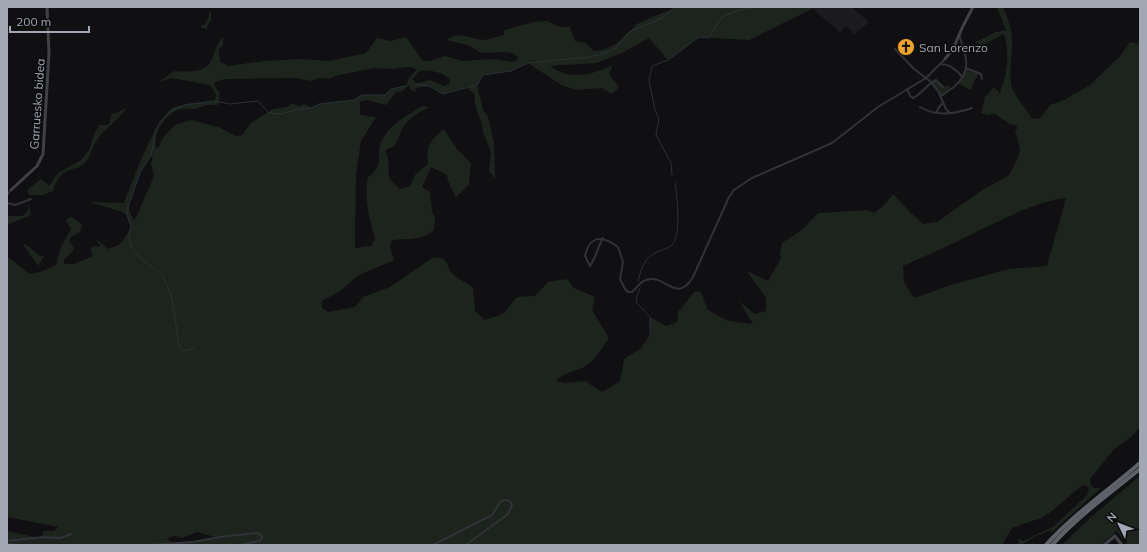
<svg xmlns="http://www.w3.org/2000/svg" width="1147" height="552" font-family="Mulish,sans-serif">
	<rect width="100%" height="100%" fill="#101012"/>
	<path fill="#1c1c1f" d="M816,7H851L869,22L855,34L846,26L840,32L813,9Z"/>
	<g fill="#1d241d" fill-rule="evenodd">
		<path d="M676,7H816L749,40L699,37L668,60L649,38L622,53L596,63L550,66C571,81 591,75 613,65L609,74L619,87L612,94L602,88L577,90L563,86L528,63L511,71L483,75L477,85L483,110L488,117L494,143L495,179L489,171L491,152L483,132L482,124L476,108L474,94L467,87L443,94L429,86L415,88L417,92L411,90L409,85L403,91L396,92L386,105L367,100L360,102V115L376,117L361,141L356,174L355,248L371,246L375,239C369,217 364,200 368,177C387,164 374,153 383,138C391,124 409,114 422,106L429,107C406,120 405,121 395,146L385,150L388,158L389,178L400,189L410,186L415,175L428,164C426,145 430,141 444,129L457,149L471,163L469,185L456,197L448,181L447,175L431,167L422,187L430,192L432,212L435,218L434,230C429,234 423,237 417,238C408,240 400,238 391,241L390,248L394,260L359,275L340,291L322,301V308L328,312L355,307L363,297L390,287L432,258C449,256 445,265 453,274C458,279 467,283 473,287L475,311L485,320L503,314L517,297L535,296L548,282L567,279L574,288L595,297L592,310L609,338C602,348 596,360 584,367C574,372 564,372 556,381L566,383L585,381L602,392L620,381L624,359L640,349L650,335V317L666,326L677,322L678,312L694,292L700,291L708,310L728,321L753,324L739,301L755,314L766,311V298L747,271L768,281L781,258L780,254L782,243L803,229L818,213L867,210L874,213L883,206L893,194L910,212L923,224L937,222L981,191L1009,175L1015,164L1020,151L1019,144L1015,132L1017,129V126L1010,124L995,114L987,115L981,113L985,97L994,87L1000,93C1007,75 1010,54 1004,34L983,45L977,44L976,42L996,32L1006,30L997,7H1003C1007,17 1011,26 1012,37C1013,52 1009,69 1011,84C1014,97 1025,107 1032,118L1039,119L1050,105L1064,100L1090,85L1121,55L1130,42L1140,44V427L1130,438L1114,449L1090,479L1091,485L1094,488H1101L1051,533V530L1036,536L1021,545H1016L1019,543L1017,538L1023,541L1054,526L1087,495L1089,488L1085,485L1081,486L1051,512L1041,518L1012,528L1002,545H7V531L35,537H43V531H54L58,527L7,517V256L30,274L40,272L56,265L61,247L71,229L66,220L71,217L75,219L82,225L80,232L71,237L69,241L74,248C72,255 63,256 64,264H74L93,256L90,248L95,246L99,247L100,245L94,237L108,249C111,248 117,246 120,244C123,241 130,230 131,227L127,215L122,212L90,202L124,203C132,182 155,119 173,108C183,103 204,102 215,101L216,94L210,85L171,78L158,83L174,71C184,72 203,73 210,63C215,54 216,44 223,37V45L219,50L220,62L228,66L264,61L300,59L329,61L366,53L377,38L390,41L406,37L423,61H430L445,56L462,61L494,59L513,62L517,60L518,57L513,53L506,52L482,53L467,45L446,40C460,31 468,38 483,40C489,40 497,36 504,35V30L534,22L547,21L559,27H570L575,41L584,42L594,51L603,50L616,44L637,24ZM409,67L417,69L409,78L406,86L391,89L385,95H362L354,100L319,104L312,108L305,104L299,106L291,103L288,107L273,109L251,123L242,135L236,136L218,127L191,120L175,125L162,139L159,147L156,148C152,135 165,114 178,110C184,108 191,109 197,109C203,104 211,105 218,105L220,93L215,87L214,82L226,79L297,78L310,81L319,78L330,79L335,76L374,68L391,69ZM423,70C433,71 443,72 450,80V83L445,86L430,80L415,84L413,79L419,71ZM153,156L151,164L154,176L135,220L133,219L128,207L141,170L150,157ZM1066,198L1047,266L1009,269L954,284L914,298L904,282L903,266C923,257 944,248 964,238C994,224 1034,201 1066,198ZM197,532L215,537L193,541L172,543L167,538L175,536L182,538Z"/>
		<path d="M211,12V21L208,24L207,29L201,28V25H204L208,19L209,13Z"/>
		<path d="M966,69L978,74L970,90L958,83Z"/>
		<path d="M936,80L943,87L948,85L951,89L941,96L931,82Z"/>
		<path d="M126,108C119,120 107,127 99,137C92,145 90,161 81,166C79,168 75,168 72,169C60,173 56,180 53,191L43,195H29L27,190L41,179L49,186L58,173L81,160L89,150L94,134L100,125H107L110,123L111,114L116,113Z"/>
		<path d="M28,202L31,215L7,225V216H22L28,211Z"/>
		<path d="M25,244L40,256H44L38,266L24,246Z"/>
		<path d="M1140,476V545H1127L1116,530L1115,533L1100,545H1062L1090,518Z"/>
	</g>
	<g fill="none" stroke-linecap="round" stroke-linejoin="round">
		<g stroke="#293137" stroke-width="1">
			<path d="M415,84L429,86L443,94L477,85L483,75L511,71L528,63L589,57L605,53L615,49L629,32L662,18L676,7"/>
			<path d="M672,175L671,163L656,135L659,119L655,110L649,80L652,66L668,60L699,37L708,38L723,16L740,10L757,7"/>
			<path d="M638,282C641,269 644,258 657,252C661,250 667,249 671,246C682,238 677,195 675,183"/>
			<path d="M640,288L637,296L636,302L650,317V335"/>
			<path d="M194,348L186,351L180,348C174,324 176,295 161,274C156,268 149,266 144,261C133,253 126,240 131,227L127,215L128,207L140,173L150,157L154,143L155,131L161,121L170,111L185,105L215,101L230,104L258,101L269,113L280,114L295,110L312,108L319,104L354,100L362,95H385L391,89L406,86"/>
		</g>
		<g stroke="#313237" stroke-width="2">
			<path d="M895,49L913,68L931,82L938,91L946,109L950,113"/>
			<path d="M940,64C950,64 957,70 962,77"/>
			<path d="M966,68L981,74L982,79"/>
			<path d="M907,89L910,96L913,98C922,94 927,84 936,80L943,87"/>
			<path d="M941,96C946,93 949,90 954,87C973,71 966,55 959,35"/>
			<path d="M920,107C936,117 955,114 972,108"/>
			<path d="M936,113L939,107L942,104H944"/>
			<path d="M7,195L11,190"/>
			<path d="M7,203L15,205L31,199"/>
			<path d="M590,266L585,256C590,234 603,236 618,247L623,262L620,279L625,289L628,292H632C637,288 640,282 646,280C665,273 676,305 693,277L729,197L734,190L752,178L832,143L878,107L926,78L945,59"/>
			<path d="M590,266C596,257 598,247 603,238"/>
			<path d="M7,541L43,537L61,538L71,534"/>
			<path d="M7,544L18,545"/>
			<path d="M151,545L193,542L220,537L257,533L262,536V538L259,541L240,545"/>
			<path d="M433,545L492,515L500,502L503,500L510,501L512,505L508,514L466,545"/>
		</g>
		<g stroke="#3f4147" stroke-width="3">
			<path d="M945,59L953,49L963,26L973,7"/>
			<path d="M11,190L37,166L43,154L49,53L47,7"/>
			<path d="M1104,545L1115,536L1122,545"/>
		</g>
		<g stroke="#5d6168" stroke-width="4">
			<path d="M1046,545C1074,514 1109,490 1140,463"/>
			<path d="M1052,545C1078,516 1110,493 1140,469"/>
		</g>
	</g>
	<defs>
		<g id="church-disc" transform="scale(0.9)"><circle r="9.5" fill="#f2a428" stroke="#0b0b0d"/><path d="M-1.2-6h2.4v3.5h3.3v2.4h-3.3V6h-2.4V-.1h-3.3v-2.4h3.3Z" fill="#111"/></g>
	</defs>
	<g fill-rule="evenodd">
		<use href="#church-disc" x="906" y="47"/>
	</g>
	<g text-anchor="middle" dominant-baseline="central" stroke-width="3" stroke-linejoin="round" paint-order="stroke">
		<g font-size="12" fill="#a1a7b3" stroke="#0b0b0d" text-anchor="start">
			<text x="919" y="47">San Lorenzo</text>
		</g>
		<g font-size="12" fill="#a1a7b3" stroke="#0b0b0d">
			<text transform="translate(37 104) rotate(-86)">Garruesko bidea</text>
		</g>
	</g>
	<rect width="1147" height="552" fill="none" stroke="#a1a7b3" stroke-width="16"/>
	<g transform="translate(1119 524) rotate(313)" stroke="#0b0b0d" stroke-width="3" paint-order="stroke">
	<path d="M0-3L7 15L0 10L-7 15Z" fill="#a1a7b3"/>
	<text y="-6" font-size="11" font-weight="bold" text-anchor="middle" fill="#a1a7b3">N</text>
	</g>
	<path d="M10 26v6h79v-6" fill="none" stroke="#a1a7b3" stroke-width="2"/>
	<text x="16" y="26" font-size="12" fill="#a1a7b3" stroke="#0b0b0d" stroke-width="3" paint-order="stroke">200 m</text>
</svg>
